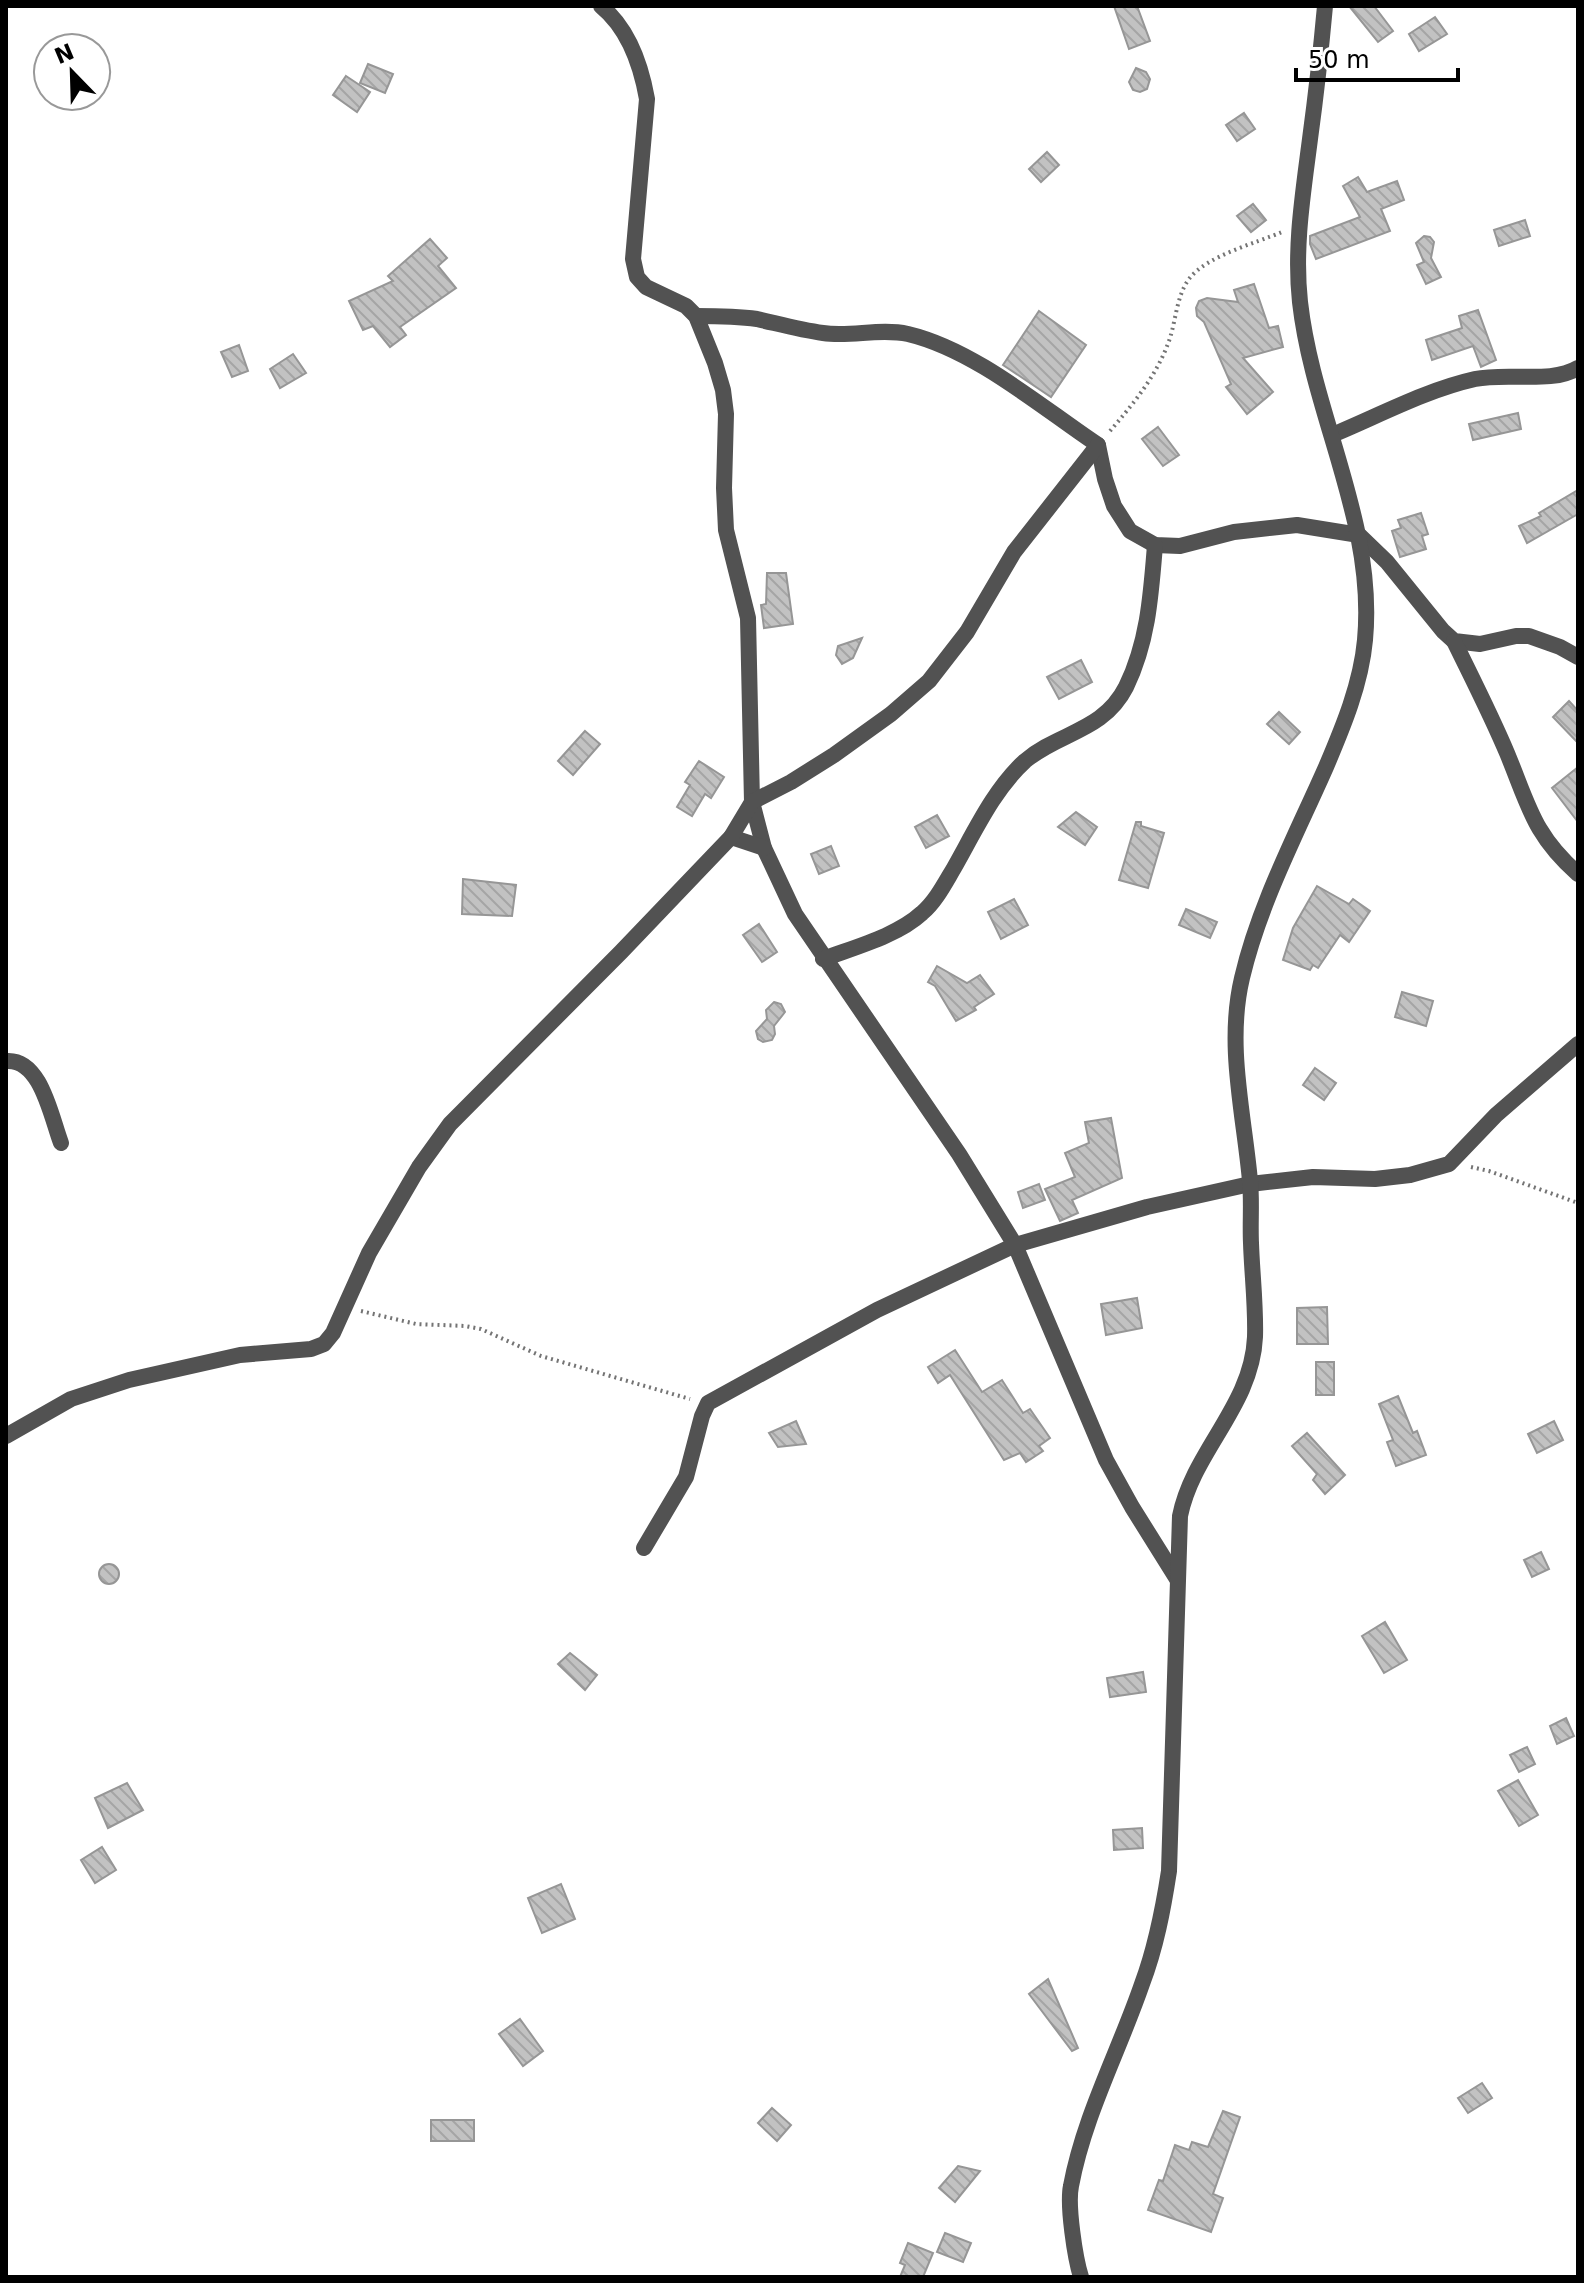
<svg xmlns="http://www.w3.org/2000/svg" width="1584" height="2283" font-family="'DejaVu Sans',sans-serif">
	<defs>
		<pattern id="building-back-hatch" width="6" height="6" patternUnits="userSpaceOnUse" patternTransform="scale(2)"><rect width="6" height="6" fill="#c2c2c2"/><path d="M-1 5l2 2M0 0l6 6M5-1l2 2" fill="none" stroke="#a5a5a5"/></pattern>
	</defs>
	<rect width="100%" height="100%" fill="#fff"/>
	<g fill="url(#building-back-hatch)" stroke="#969696" stroke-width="2">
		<path d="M1114,6H1137L1150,41L1129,49Z"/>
		<path d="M1349,6H1374L1393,31L1378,42Z"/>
		<path d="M1435,17L1447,34L1419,51L1409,34Z"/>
		<path d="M368,64L393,74L385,93L360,83Z"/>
		<path d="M1136,68L1146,72L1150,79L1147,89L1140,92L1133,90L1129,82Z"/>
		<path d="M346,76L370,92L357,112L333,95Z"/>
		<path d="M1244,113L1255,129L1237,141L1226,125Z"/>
		<path d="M1047,152L1059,165L1041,182L1029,169Z"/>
		<path d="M1358,177L1367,192L1397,181L1404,200L1381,209L1390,231L1316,259L1310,244V236L1360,217L1343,186Z"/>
		<path d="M1253,204L1266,220L1251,232L1237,216Z"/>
		<path d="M1525,220L1530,236L1499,246L1494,230Z"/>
		<path d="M1424,236L1430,237L1434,242L1431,258L1441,277L1426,284L1417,265L1424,262L1416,243Z"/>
		<path d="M430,239L447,258L438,266L456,288L400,327L406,335L390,347L373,326L363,330L349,301L393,281L388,276Z"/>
		<path d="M1254,284L1269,328L1278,326L1283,347L1243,358L1273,392L1247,414L1226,387L1231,384L1204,322L1197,316L1196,308L1199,301L1207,298L1238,302L1234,290Z"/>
		<path d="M1478,310L1496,360L1481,367L1473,346L1432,360L1426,340L1462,328L1459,316Z"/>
		<path d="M1039,311L1086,345L1051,397L1003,365Z"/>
		<path d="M239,345L248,371L232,377L221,352Z"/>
		<path d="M293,354L306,373L280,388L270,369Z"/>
		<path d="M1518,413L1521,429L1473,440L1469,424Z"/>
		<path d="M1158,427L1179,455L1163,466L1142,439Z"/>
		<path d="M1578,490V514L1527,543L1519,526L1541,516L1539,513Z"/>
		<path d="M1421,513L1428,534L1422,536L1426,549L1400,557L1392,531L1401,528L1398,520Z"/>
		<path d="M767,573H786L793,624L764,628L761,605L766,604Z"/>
		<path d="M862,638L853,658L842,664L836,655L838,646Z"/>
		<path d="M1081,660L1092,682L1059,699L1047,677Z"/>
		<path d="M1569,701L1578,711V743L1553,717Z"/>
		<path d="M1279,712L1300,732L1289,744L1267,724Z"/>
		<path d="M585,731L600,744L573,775L558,761Z"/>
		<path d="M699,761L724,777L711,798L705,794L692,816L677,807L690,785L685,782Z"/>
		<path d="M1578,767V822L1552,788Z"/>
		<path d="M1076,812L1097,827L1085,845L1058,827Z"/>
		<path d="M937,815L949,836L926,848L915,827Z"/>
		<path d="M1136,822H1141V826L1164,833L1148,888L1119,880Z"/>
		<path d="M831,846L839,866L819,874L811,854Z"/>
		<path d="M463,879L516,885L512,916L462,914Z"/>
		<path d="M1317,886L1349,904L1353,899L1370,911L1349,942L1340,935L1318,968L1313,965L1310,970L1283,960L1293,928Z"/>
		<path d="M1014,899L1028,925L1001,939L988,912Z"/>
		<path d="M1186,909L1217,922L1210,938L1179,925Z"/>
		<path d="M759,924L777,952L762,962L743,935Z"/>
		<path d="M937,966L967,983L980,975L994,994L974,1007L976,1010L956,1021L935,986L928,982Z"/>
		<path d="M1402,992L1433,1001L1426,1026L1395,1017Z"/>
		<path d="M774,1002L781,1004L785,1012L774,1026L775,1034L772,1040L763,1042L758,1039L756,1031L767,1019L766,1010Z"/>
		<path d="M1315,1068L1336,1083L1324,1100L1303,1085Z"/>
		<path d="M1111,1118L1122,1178L1072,1200L1078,1213L1060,1221L1045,1189L1075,1177L1065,1153L1089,1143L1085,1122Z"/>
		<path d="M1039,1184L1045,1200L1023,1208L1018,1192Z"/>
		<path d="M1137,1298L1142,1328L1106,1335L1101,1304Z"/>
		<path d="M1327,1307L1328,1344H1297V1308Z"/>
		<path d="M955,1350L982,1392L1002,1380L1023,1413L1030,1409L1050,1438L1039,1446L1043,1451L1026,1462L1020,1453L1004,1460L950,1375L938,1383L928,1367Z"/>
		<rect x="1316" y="1362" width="18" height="33"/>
		<path d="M1398,1396L1413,1433L1417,1431L1426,1455L1396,1466L1387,1442L1393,1440L1379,1404Z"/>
		<path d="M796,1421L806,1444L778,1447L769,1433Z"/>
		<path d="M1554,1421L1563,1440L1537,1453L1528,1434Z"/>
		<path d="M1307,1433L1345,1475L1325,1494L1313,1480L1317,1474L1292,1446Z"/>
		<path d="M1541,1552L1549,1569L1532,1577L1524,1560Z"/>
		<circle cx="109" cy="1574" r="10"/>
		<path d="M1385,1622L1407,1660L1384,1673L1362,1636Z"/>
		<path d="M570,1653L597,1675L585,1690L558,1664Z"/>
		<path d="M1143,1672L1146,1692L1110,1697L1107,1678Z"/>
		<path d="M1566,1718L1574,1736L1557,1744L1550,1726Z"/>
		<path d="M1527,1747L1535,1764L1519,1772L1510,1755Z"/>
		<path d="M1518,1780L1538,1815L1519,1826L1498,1791Z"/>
		<path d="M127,1783L143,1810L108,1828L95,1798Z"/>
		<path d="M1142,1828L1143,1848L1114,1850L1113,1830Z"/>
		<path d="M102,1847L116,1870L95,1883L81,1860Z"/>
		<path d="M561,1884L575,1919L542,1933L528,1898Z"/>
		<path d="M1048,1979L1078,2048L1072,2051L1029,1994Z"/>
		<path d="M520,2019L543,2051L523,2066L499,2034Z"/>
		<path d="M1482,2083L1492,2098L1468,2113L1458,2098Z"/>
		<path d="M772,2108L791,2125L777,2141L758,2123Z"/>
		<path d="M1223,2111L1240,2117L1213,2194L1223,2198L1211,2232L1148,2210L1159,2180L1163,2181L1175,2145L1189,2150L1192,2142L1208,2147Z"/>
		<rect x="431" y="2120" width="43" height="21"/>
		<path d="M958,2166L980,2171L955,2202L939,2188Z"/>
		<path d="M945,2233L971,2243L963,2262L937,2252Z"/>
		<path d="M908,2243L933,2253L923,2277H900L905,2265L900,2263Z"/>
	</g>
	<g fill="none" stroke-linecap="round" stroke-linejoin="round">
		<g stroke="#747474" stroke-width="4" stroke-dasharray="2 4" stroke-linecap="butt">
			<path d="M1110,431C1134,403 1158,374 1170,338C1176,319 1177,295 1189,279C1206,256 1256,243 1282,232"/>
			<path d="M1471,1167L1489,1171L1578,1203"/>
			<path d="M361,1311L416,1324L465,1326L481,1329L541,1356L690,1399"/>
		</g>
		<g stroke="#525252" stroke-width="16">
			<path d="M601,6C629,29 641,65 647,99L633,259L637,277L646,287L686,306L696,316L715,363L723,390L726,414L724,488L726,530L748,618L752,802L764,848L795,914L959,1154L1015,1245L1106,1460L1132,1507L1177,1579"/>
			<path d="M696,316C716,316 736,316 757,319C779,324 800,330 823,333C851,337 880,328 908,334C975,350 1041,407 1098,445L1105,479L1114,506L1130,531L1155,545L1180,546L1234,532L1297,525L1359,535L1387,562L1443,631L1454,641L1480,644L1516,636H1529L1560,647L1578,657"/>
			<path d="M1332,435C1378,416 1426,390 1475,379C1508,372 1551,384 1578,368"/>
			<path d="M1454,641C1472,678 1491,715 1507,753C1529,806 1533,834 1578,874"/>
			<path d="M731,837L764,848"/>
			<path d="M823,959C855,947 897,936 922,913C936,901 945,883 954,868C974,833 994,789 1025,761C1059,732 1103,732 1126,687C1148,642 1151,595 1155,545"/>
			<path d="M6,1061C41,1058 51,1117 61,1143"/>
			<path d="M6,1436L71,1399L129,1380L240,1355L311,1349L324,1344L333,1333L369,1253L419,1167L450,1124L621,952L731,837L752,802L791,782L834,755L891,714L929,681L967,632L1014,552L1098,445"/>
			<path d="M644,1548L686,1477L702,1416L708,1403L877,1310L1015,1245L1147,1207L1250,1184L1313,1177L1375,1179L1410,1175L1449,1164L1496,1115L1578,1044"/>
			<path d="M1081,2277C1075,2258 1067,2205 1071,2186C1084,2116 1119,2051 1142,1984C1156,1947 1163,1910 1169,1871L1180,1516C1193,1451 1252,1406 1255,1337C1256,1306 1252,1274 1251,1243C1250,1223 1252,1201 1250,1181C1244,1114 1226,1045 1242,978C1259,905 1296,835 1326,767C1343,727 1361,684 1365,640C1376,522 1313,417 1300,302C1294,247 1303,194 1310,139C1316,95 1321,50 1325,6"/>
		</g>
	</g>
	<rect width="1584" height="2283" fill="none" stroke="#000000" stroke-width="16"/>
	<g transform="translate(72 72) rotate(337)"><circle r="38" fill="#ffffff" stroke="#999999" stroke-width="2"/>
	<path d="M0-6L14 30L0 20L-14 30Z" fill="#000000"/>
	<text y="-12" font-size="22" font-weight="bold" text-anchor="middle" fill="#000000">N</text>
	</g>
	<path d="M1296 68v12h162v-12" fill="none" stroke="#000000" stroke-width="4"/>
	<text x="1308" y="68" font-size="24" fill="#000000" stroke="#ffffff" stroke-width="6" paint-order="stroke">50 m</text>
</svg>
